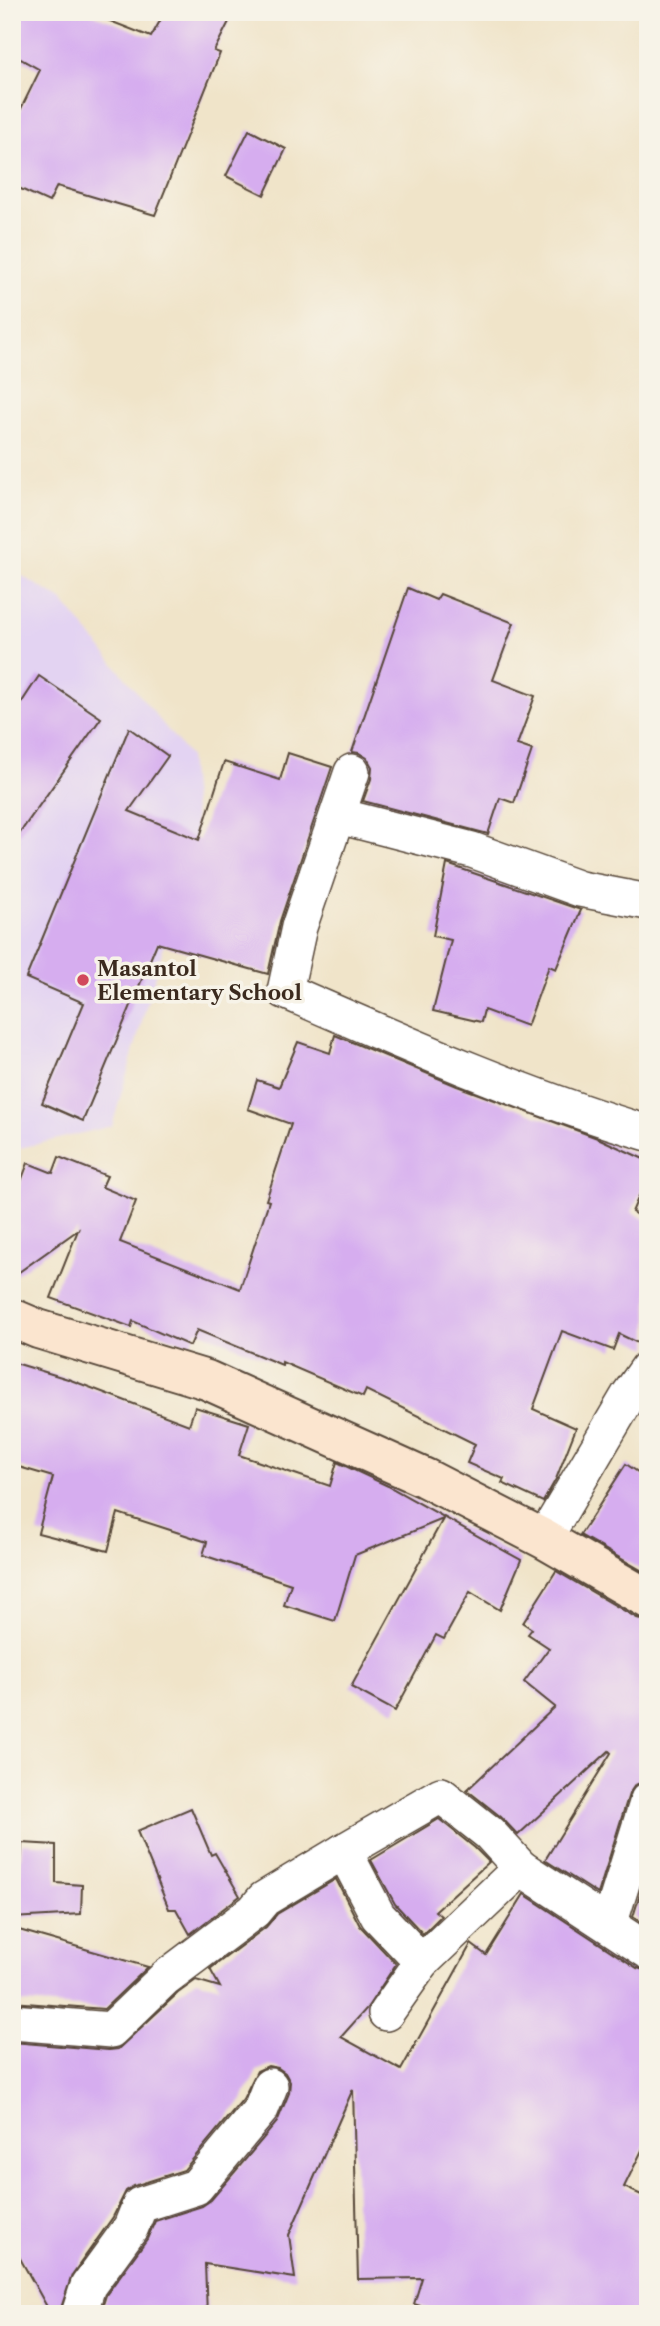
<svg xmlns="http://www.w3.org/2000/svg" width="660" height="2326" font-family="'Libre Caslon Text',serif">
	<rect width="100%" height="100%" fill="#f7f3e8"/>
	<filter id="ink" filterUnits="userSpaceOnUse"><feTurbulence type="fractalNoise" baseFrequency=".0143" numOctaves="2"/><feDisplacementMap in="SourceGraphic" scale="14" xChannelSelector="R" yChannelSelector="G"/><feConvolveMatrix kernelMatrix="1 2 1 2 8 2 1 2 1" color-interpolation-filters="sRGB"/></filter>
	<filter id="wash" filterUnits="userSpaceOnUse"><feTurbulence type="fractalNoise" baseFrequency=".00686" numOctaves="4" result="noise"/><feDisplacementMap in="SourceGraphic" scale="28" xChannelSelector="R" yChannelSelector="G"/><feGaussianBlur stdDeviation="1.57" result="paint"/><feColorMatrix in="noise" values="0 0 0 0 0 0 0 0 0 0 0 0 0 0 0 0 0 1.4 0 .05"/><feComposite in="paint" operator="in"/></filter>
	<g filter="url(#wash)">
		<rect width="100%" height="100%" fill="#f0e4c9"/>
		<path fill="#e3d3f2" d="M12,570L62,600L189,756L196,834L112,1126L12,1150Z"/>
		<g id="blocks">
			<g fill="#d6adef">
				<path d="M12,12H87L151,37L165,12H234L214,51L220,53L155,215L57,186L49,202L12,185V127L40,70L12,54Z"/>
				<path d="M249,130L286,149L264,195L226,176Z"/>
				<path d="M408,588L436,600L440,594L514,623L493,680L535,696L517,745L532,750L514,803L500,798L488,834L363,801L371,779L372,767L367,758L359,753L352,752Z"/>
				<path d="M39,676L101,718L12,844V717Z"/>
				<path d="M129,728L168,756L129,811L199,840L224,762L280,780L288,753L332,767L280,921L268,974L157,943L83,1121L42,1103L84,1003L26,978Z"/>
				<path d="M447,864L581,910L556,969L549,966L527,1026L484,1010L481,1022L433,1011L451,940L433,936Z"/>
				<path d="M335,1035L457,1086L600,1139L648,1161V1175L632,1212L648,1221V1348L619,1334L613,1350L562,1331L533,1409L576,1428L556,1479L543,1502L502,1483L504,1479L467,1463L475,1444L366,1390L363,1397L282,1362V1365L197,1330L190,1346L133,1321L131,1327L51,1298L78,1230L12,1277V1205L28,1163L53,1173L59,1157L107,1176L102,1187L136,1201L120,1242L240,1289L269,1201L266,1200L291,1124L248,1109L257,1080L279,1087L298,1042L330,1053Z"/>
				<path d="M12,1362L68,1379L189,1425L195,1407L249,1424L239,1455L330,1486L337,1462L388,1486L521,1560L500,1610L470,1592L444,1639L436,1635L395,1711L351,1687L443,1519L355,1555L335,1621L284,1605L291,1584L203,1555L207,1542L118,1513L108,1551L38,1533L53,1477L12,1465Z"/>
				<path d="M626,1464L648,1479V1574L580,1535Z"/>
				<path d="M556,1571L637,1618L648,1621V1780L635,1785L629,1794L598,1894L545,1860L611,1753L609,1751L518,1835L501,1817L467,1790L555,1707L524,1682L549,1648L528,1634L532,1629L523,1623Z"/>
				<path d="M191,1808L211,1855L215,1853L240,1896L190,1934L176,1909H169L137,1831Z"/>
				<path d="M439,1819L475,1848L489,1862L435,1911L441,1916L423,1934L395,1904L371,1860Z"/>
				<path d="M22,1843L56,1845V1883L82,1885L81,1914L12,1918V1876H20Z"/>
				<path d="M648,1868V1927L633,1917Z"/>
				<path d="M336,1879L360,1926L396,1964L367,2008L341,2037L401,2070L471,1944L486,1955L524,1894L637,1968L648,1971V2138L624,2187L648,2198V2314H444L414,2304L422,2278L358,2279L353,2089L289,2235L295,2278L205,2264L207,2314H100L106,2295L147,2239L155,2221L202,2206L211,2200L277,2122L289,2093L290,2082L285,2073L278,2068L268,2066L257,2071L243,2099L184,2170L134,2186L126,2191L113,2217L72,2275L59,2314H51L12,2244V2042L109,2050L118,2049L178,1993L196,1980L220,1987L210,1969L266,1927L277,1914Z"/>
				<path d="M12,1928L148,1967L104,2009L12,2002Z"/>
			</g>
		</g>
	</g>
	<g filter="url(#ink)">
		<use href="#blocks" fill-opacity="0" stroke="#564638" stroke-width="2"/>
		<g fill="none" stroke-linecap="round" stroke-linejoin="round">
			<g stroke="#564638" stroke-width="38">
				<g id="street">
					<path d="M352,772L299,927L285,991C404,1043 523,1096 648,1133"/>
					<path d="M339,816L472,850L580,889L648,902"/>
					<path d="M544,1539L629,1395L648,1368"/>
					<path d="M344,1851L441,1795L489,1833L521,1868"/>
					<path d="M609,1925L648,1800"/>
					<path d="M386,2013L422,1962L521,1868L648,1951"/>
					<path d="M12,2022L111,2030L165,1978L254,1911L264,1899L344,1851L378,1916L422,1962"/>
					<path d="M79,2314L88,2286L131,2227L140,2205L196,2187L261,2109L270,2086"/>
				</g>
			</g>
			<g stroke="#564638" stroke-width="42">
				<path id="secondary" d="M12,1318L38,1329L207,1380L425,1478L544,1539L648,1599"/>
			</g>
			<use href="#street" stroke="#fff" stroke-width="35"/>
			<use href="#secondary" stroke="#fbe5cf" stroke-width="38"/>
		</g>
	</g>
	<circle fill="#d1495b" stroke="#f7f3e8" stroke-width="2.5" cx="83" cy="980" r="7"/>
	<g text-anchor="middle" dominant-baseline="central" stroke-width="7" stroke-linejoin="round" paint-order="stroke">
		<g font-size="21" font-weight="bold" fill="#3b2a1e" stroke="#f7f3e8" text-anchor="start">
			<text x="97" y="968">Masantol<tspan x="97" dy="24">Elementary School</tspan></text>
		</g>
	</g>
	<rect width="660" height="2326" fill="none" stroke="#f7f3e8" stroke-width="42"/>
</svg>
